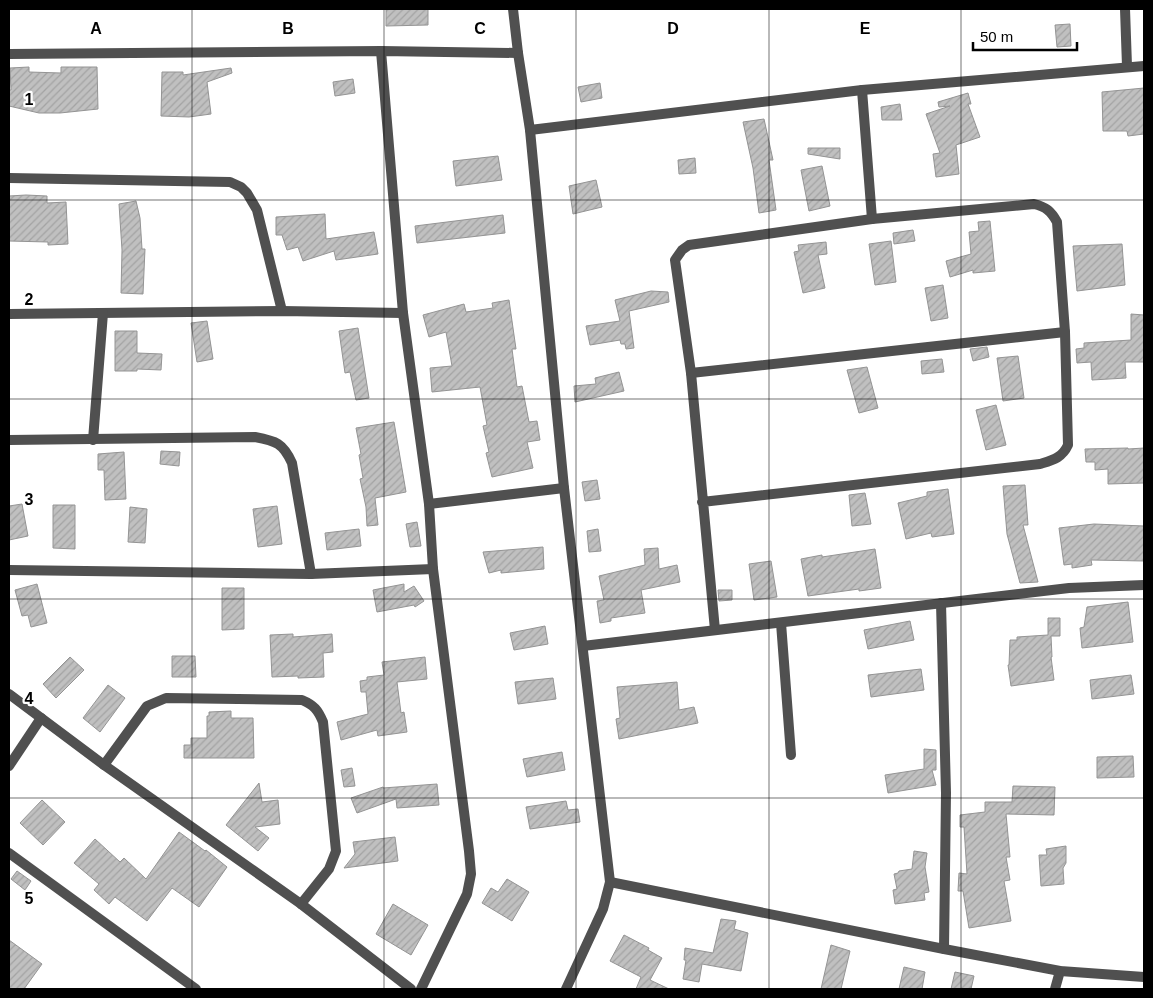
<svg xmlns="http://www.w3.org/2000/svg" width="1153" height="998" font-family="Helvetica,sans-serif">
	<defs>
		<pattern id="building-hatch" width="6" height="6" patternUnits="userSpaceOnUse" patternTransform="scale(1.25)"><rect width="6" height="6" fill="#c0c0c0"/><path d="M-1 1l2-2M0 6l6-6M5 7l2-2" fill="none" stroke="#a3a3a3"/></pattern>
	</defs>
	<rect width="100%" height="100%" fill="#fff"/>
	<g fill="url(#building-hatch)" stroke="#949494">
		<path d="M386,9H428V25L386,26Z"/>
		<path d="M1070,24L1071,46L1057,47L1055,25Z"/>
		<path d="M29,67V72L61,73V67H97L98,109L60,113H39L9,106V90H11L10,68Z"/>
		<path d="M231,68L232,73L207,82L211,114L189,117L161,116L162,72H183V75Z"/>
		<path d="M353,79L355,93L335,96L333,82Z"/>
		<path d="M600,83L602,98L581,102L578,87Z"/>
		<path d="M1144,88V134L1128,136L1127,131H1103L1102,92Z"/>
		<path d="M968,93L971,104H968L980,137L956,145L959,174L936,177L933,154L940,153L926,114L950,106L939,107L938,102Z"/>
		<path d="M900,104L902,120H882L881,107Z"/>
		<path d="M764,119L773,160H769L776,210L759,213L753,168L743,122Z"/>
		<path d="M808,148H840V159L808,154Z"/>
		<path d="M498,156L502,180L456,186L453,161Z"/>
		<path d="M695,158L696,173L679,174L678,160Z"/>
		<path d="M822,166L830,206L809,211L801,170Z"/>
		<path d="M596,180L602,207L573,214L569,186Z"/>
		<path d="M26,195L47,196V203L66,202L68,244L48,245V242L9,241V196Z"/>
		<path d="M136,201L140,218L142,249H145L143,294L121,293L122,250L119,204Z"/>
		<path d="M325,214L326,239L374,232L378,254L336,260L334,251L303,261L298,247L287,250L282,235H276V217Z"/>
		<path d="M503,215L505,233L417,243L415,226Z"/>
		<path d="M990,221L995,271L973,273V270L950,277L946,261L971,254L969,232L979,231L978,222Z"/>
		<path d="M913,230L915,241L894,244L893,233Z"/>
		<path d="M891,241L896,282L875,285L869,244Z"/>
		<path d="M826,242L827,254L818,255L825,288L803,293L794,252L799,251L798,245Z"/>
		<path d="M1122,244L1125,285L1077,291L1073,246Z"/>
		<path d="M943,285L948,318L931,321L925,288Z"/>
		<path d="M651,291L668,292L669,302L629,311L634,348L626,349L625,344H621L620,340L590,345L586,326L620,321L615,300Z"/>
		<path d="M509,300L516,349H512L517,387L522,386L529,422L537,421L540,440L527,442L533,468L492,477L486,453L489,452L483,426L487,425L480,387L432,392L430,368L452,366L446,332L429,337L423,315L464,304L466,312L493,308L492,303Z"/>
		<path d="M1131,314L1144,315V362H1125L1126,378L1092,380L1091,362L1077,363L1076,349L1084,348V343L1131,340Z"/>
		<path d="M207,321L213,359L197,362L191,323Z"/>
		<path d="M358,328L369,398L356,400L350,372L345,373L339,331Z"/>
		<path d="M115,331H137V353L162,354L161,370L137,369V371H115Z"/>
		<path d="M987,347L989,357L973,361L970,349Z"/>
		<path d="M1018,356L1024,398L1003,401L997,358Z"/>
		<path d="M942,359L944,372L922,374L921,361Z"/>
		<path d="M867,367L878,408L859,413L847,370Z"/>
		<path d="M619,372L624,391L575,402L574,386L596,384L595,378Z"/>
		<path d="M996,405L1006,445L986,450L976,410Z"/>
		<path d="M394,422L406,492L375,498L378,525L367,526L366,507L360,479L363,478L359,455L361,454L356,428Z"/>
		<path d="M1128,448V449L1144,448V483L1108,484V469L1095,470V462H1086L1085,449Z"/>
		<path d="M161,451L180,452L179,466L160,464Z"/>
		<path d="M124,452L126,499L105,500L104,470H98V454Z"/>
		<path d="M597,480L600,499L585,501L582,482Z"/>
		<path d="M1025,485L1028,525H1023L1038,582L1020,583L1007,534L1003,486Z"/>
		<path d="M948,489L954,534L932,537L931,533L906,539L898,503L927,496V492Z"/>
		<path d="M865,493L871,524L852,526L849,495Z"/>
		<path d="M22,504L28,536L9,540V506Z"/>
		<path d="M53,505H75V549L53,548Z"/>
		<path d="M277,506L282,544L258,547L253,509Z"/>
		<path d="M130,507L147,509L145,543L128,542Z"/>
		<path d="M417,522L421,546L410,547L406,524Z"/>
		<path d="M1094,524L1144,526V561L1091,560L1092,565L1072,568V564L1064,565L1059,528Z"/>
		<path d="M359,529L361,546L327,550L325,533Z"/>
		<path d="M598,529L601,551L589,552L587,531Z"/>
		<path d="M543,547L544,569L501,573V570L489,573L483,552Z"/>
		<path d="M658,548L659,569L677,565L680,582L641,590L645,613L611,618V621L600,623L597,601L604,600L599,576L645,565L644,549Z"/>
		<path d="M875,549L881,588L859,591V589L808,596L801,559L822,555V557Z"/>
		<path d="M771,561L777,597L754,600L749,564Z"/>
		<path d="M37,584L47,623L31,627L28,615L22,616L15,590Z"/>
		<path d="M404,584V592L414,586L424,601L415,607L414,605L377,612L373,590Z"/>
		<path d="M222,588H244V629L222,630Z"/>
		<path d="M718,590H732V600L719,601Z"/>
		<path d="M1128,602L1133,642L1082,648L1080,628L1084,627L1087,607Z"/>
		<path d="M1048,618H1060V636H1051L1052,657H1051L1054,680L1011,686L1008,665H1009L1010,640H1017V637L1048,635Z"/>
		<path d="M910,621L914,640L868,649L864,630Z"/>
		<path d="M545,626L548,644L514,650L510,633Z"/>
		<path d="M293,634V637L332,634L333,652L323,653L324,677L298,678V676L272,677L270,635Z"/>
		<path d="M172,656H195L196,677H172Z"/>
		<path d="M70,657L84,670L56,698L43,684Z"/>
		<path d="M425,657L427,679L397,682L401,713L404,712L407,732L378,736L377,730L341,740L337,722L368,714L366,692H361L360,681L367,680V677L384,675L382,662Z"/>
		<path d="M921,669L924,690L871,697L868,675Z"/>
		<path d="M1131,675L1134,694L1092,699L1090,680Z"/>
		<path d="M553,678L556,699L518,704L515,682Z"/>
		<path d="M677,682L679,710L694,707L698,723L619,739L616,719L620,718L617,687Z"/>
		<path d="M108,685L125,698L100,732L83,718Z"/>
		<path d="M231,711V718H253L254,758H184V745H191V738H207V716H209V712Z"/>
		<path d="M924,749L936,750V770H932L936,785L888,793L885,775L924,769Z"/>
		<path d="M562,752L565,770L527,777L523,759Z"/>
		<path d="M1133,756L1134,777L1097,778V757Z"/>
		<path d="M352,768L355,786L344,787L341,770Z"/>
		<path d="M259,783L262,802L278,800L280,824L255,827L269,838L258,851L226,825Z"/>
		<path d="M437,784L439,805L397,808L396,799L357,813L351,798L383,787V788Z"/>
		<path d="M1013,786L1055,787L1054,815L1006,814L1010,857H1006L1010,880L1004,881L1011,921L969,928L963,891H958L959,873L967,874L964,827H960V815L985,812V802H1012Z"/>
		<path d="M42,800L65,822L43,845L20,823Z"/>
		<path d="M566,801L568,810L578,809L580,822L530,829L526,807Z"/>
		<path d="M179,832L205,851L206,850L227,867L199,907L172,888L147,921L115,897L109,904L94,890L99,884L74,863L95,839L120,862L124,858L146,879Z"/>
		<path d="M395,837L398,861L344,868L355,854L353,842Z"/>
		<path d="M1066,846V863L1063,868L1064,884L1041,886L1039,855H1047L1046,849Z"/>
		<path d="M914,851L927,853L925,867L929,892L924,893L925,900L895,904L893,890L897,889L894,874L898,873L899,871L912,869Z"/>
		<path d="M17,871L31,881L25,890L11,879Z"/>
		<path d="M507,879L529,892L512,921L482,903L491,888L498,892Z"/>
		<path d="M393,904L428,925L411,955L376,934Z"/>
		<path d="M721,919L736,921L734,929L748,933L741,971L702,964L699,982L683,979L686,960H684L685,948L713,953Z"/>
		<path d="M624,935L649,948L648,950L662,958L650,980L669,989H636L641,977L610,961Z"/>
		<path d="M9,940L42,964L24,989H9Z"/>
		<path d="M831,945L850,951L841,989H821Z"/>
		<path d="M904,967L925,972L922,989H899Z"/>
		<path d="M955,972L974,976L971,989H951Z"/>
	</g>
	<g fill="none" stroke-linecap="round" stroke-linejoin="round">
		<g stroke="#505050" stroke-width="10">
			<path d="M513,9L518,53L530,130L564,488L610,882L603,909L566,989"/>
			<path d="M1125,9L1127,66"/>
			<path d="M381,51L403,313L429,504L433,569L469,851L471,874L467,894L421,989"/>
			<path d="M9,54L381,51L518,53"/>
			<path d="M862,90L872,219"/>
			<path d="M530,130L862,90L1144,66"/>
			<path d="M9,178L230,182L241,187L247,193L257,210L282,311"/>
			<path d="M9,314L282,311L403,313"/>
			<path d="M691,373L1065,332"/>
			<path d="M9,440L255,437C276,441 283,443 292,463L311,574"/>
			<path d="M93,440L103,313"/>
			<path d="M702,502L1040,464C1053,460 1062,458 1068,445L1065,332L1057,222C1051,211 1046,207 1034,204L872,219L689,245L682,250L675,260L691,373L715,630"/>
			<path d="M429,504L564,488"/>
			<path d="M9,570L311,574L433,569"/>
			<path d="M941,603L946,793L944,949"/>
			<path d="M781,623L791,755"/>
			<path d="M583,646L1069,588L1144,585"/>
			<path d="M9,694L104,765L301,904L411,989"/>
			<path d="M104,765L147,706L166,698L302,700C314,705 318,710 323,722L336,851L329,869L301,904"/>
			<path d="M9,766L41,718"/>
			<path d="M9,853L196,989"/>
			<path d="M610,882L944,949L1060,971L1144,977"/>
			<path d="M1055,989L1060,971"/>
		</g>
	</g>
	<path fill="none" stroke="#000" stroke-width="1" stroke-opacity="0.55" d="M192,9V989M384,9V989M576,9V989M769,9V989M961,9V989M9,200H1144M9,399H1144M9,599H1144M9,798H1144"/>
	<g font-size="16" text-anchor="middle" font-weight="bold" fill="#000" stroke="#fff" stroke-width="4.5" stroke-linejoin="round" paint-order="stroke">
		<text x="96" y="34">A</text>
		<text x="288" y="34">B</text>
		<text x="480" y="34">C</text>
		<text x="673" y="34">D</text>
		<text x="865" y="34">E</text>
		<text x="29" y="105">1</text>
		<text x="29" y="305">2</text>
		<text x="29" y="505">3</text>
		<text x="29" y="704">4</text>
		<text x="29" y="904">5</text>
	</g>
	<rect width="1153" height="998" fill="none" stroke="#000000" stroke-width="20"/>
	<path d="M973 42v8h104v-8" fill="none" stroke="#000000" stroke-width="2.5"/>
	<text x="980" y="42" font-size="15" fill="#000000" stroke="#ffffff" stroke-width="4" paint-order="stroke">50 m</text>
</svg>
